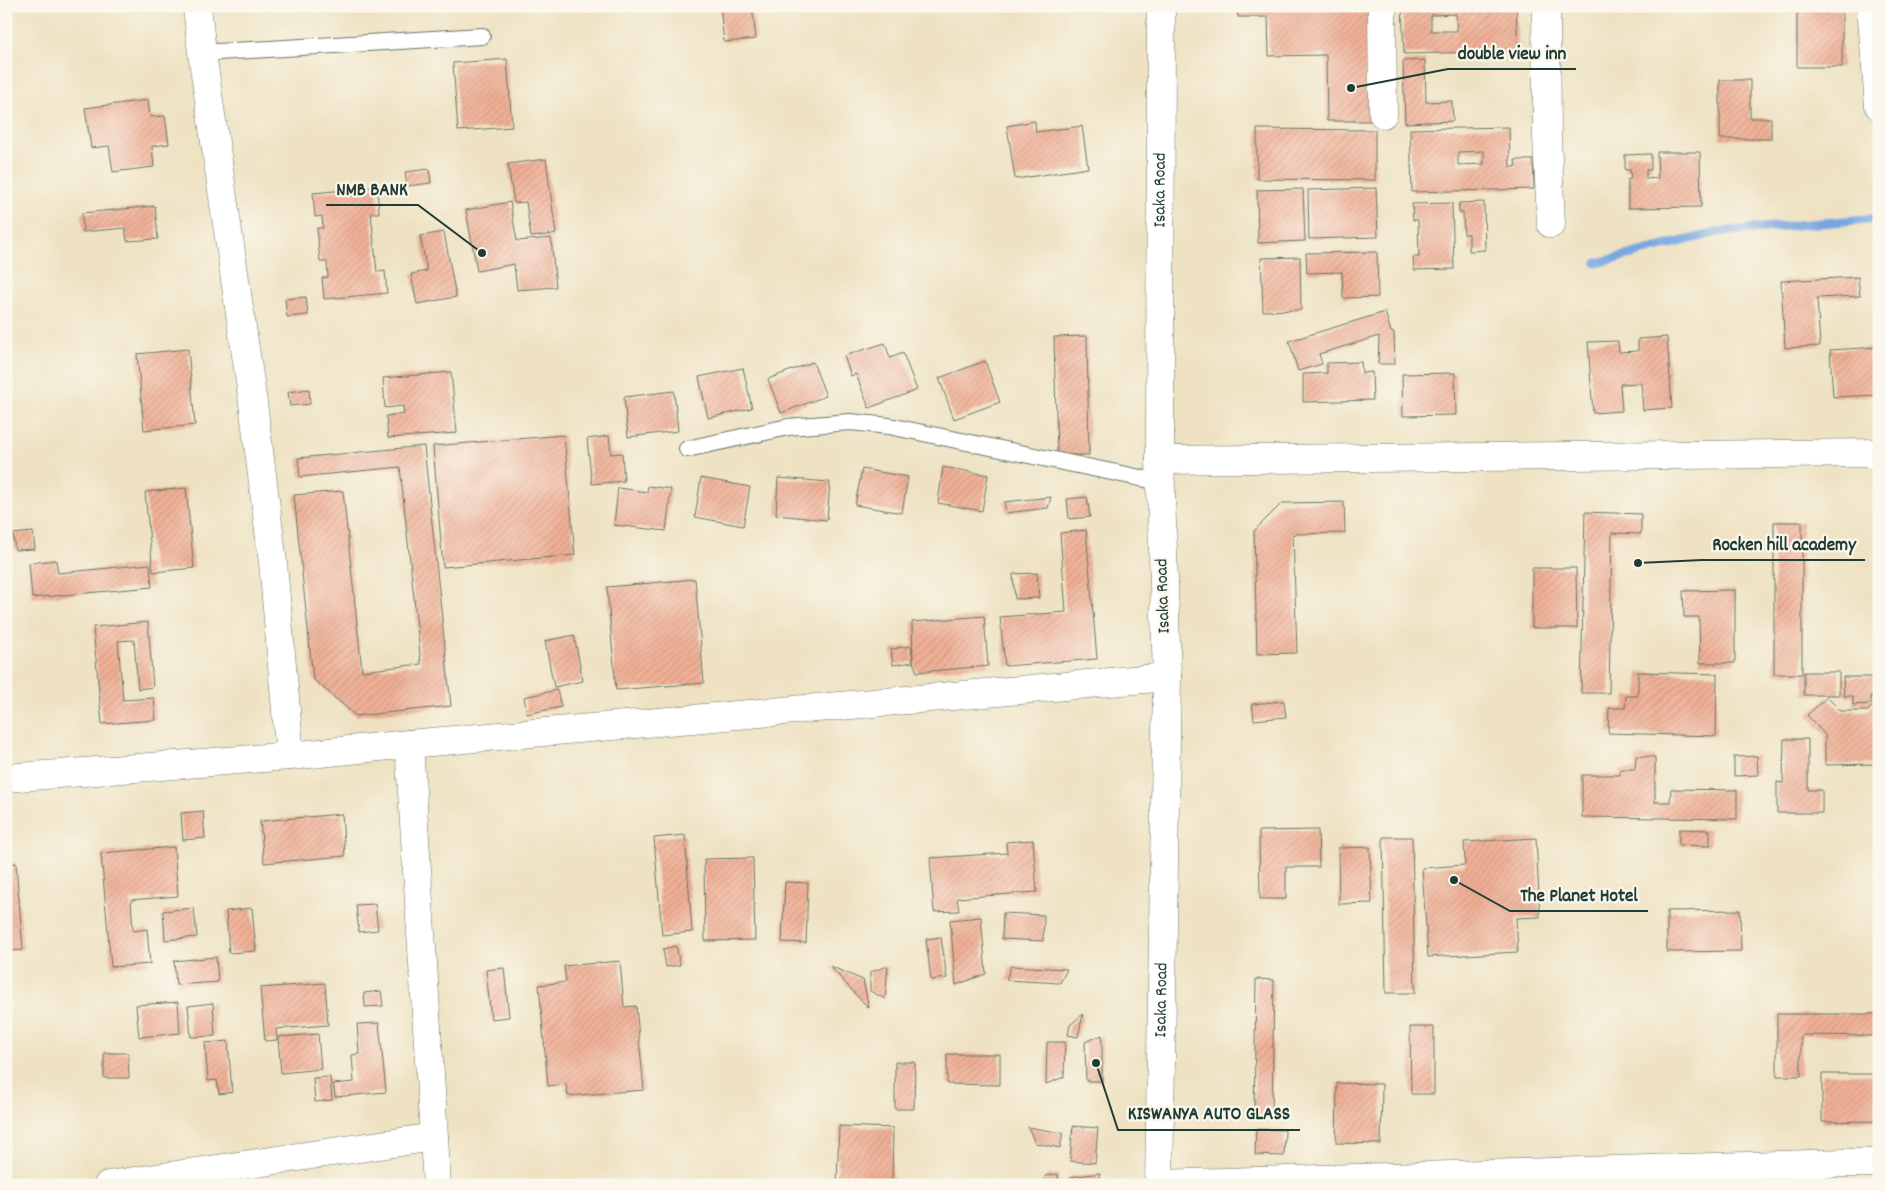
<svg xmlns="http://www.w3.org/2000/svg" width="1885" height="1191" font-family="Dekko,sans-serif">
	<defs>
		<pattern id="building-hatch" width="6" height="6" patternUnits="userSpaceOnUse" patternTransform="scale(1.25)"><rect width="6" height="6" fill="#f0b096"/><path d="M-1 1l2-2M0 6l6-6M5 7l2-2" fill="none" stroke="#cd9882"/></pattern>
	</defs>
	<rect width="100%" height="100%" fill="#fbf7ec"/>
	<filter id="ink" filterUnits="userSpaceOnUse"><feTurbulence type="fractalNoise" baseFrequency=".02" numOctaves="2"/><feDisplacementMap in="SourceGraphic" scale="10" xChannelSelector="R" yChannelSelector="G"/><feConvolveMatrix kernelMatrix="1 2 1 2 8 2 1 2 1" color-interpolation-filters="sRGB"/></filter>
	<filter id="wash" filterUnits="userSpaceOnUse"><feTurbulence type="fractalNoise" baseFrequency=".0096" numOctaves="4" result="noise"/><feDisplacementMap in="SourceGraphic" scale="20" xChannelSelector="R" yChannelSelector="G"/><feGaussianBlur stdDeviation="1.12" result="paint"/><feColorMatrix in="noise" values="0 0 0 0 0 0 0 0 0 0 0 0 0 0 0 0 0 1.4 0 .05"/><feComposite in="paint" operator="in"/></filter>
	<g filter="url(#wash)">
		<rect width="100%" height="100%" fill="#eee2c2"/>
		<g fill="none" stroke-linecap="round" stroke-linejoin="round">
			<path stroke="#77a7e1" stroke-width="9" d="M1597,263L1718,232L1879,218"/>
		</g>
		<g id="blocks">
			<g fill="url(#building-hatch)" fill-rule="evenodd">
				<path d="M720,6H752L756,39L724,42Z"/>
				<path d="M787,6H803L804,11L788,13Z"/>
				<path d="M1237,6H1374L1376,121H1327L1326,55L1269,56L1268,17H1238Z"/>
				<path d="M1402,6H1516L1518,51L1404,54ZM1456,14L1457,31H1431V15Z"/>
				<rect x="1797" y="9" width="45" height="58"/>
				<path d="M507,59L512,127L458,131L453,63Z"/>
				<path d="M1425,60L1426,102L1452,101L1453,121L1405,123L1403,61Z"/>
				<path d="M1720,80H1750V118H1771V139H1720Z"/>
				<path d="M148,100L150,117L165,116L169,144L152,146L154,167L113,172L109,146L91,148L85,108Z"/>
				<path d="M1035,121L1036,132L1082,126L1088,168L1015,179L1007,126Z"/>
				<path d="M1509,127L1510,167H1516L1515,160H1533L1534,189L1412,192L1410,129ZM1484,151V164L1458,165V152Z"/>
				<path d="M1257,129L1375,130V180L1257,179Z"/>
				<path d="M1657,152H1700L1701,207L1628,208V179H1631L1630,170H1625V155L1651,154V170H1646V179L1658,178Z"/>
				<path d="M546,159L556,234L531,237L526,202L514,203L508,164Z"/>
				<path d="M429,169L431,183L407,186L405,172Z"/>
				<path d="M377,187L379,213H371L377,272L385,271L387,293L324,299L322,278L328,277L327,262H320L317,228H323L322,216L315,217L313,193Z"/>
				<path d="M1376,188L1378,237L1309,239L1308,190Z"/>
				<path d="M1303,189L1305,241L1258,243L1257,190Z"/>
				<path d="M510,202L517,241L551,238L556,287L517,290L514,264L477,271L466,210Z"/>
				<path d="M1484,202L1485,250L1469,251V234H1464L1463,213H1459V203Z"/>
				<path d="M1452,203L1454,269L1414,270L1413,257H1419L1418,220H1413L1412,204Z"/>
				<path d="M155,206L158,239L127,241L125,228L83,232L82,213Z"/>
				<path d="M444,232L456,297L417,304L411,274L427,271L420,236Z"/>
				<path d="M1377,252L1378,297L1343,298L1342,272L1307,273L1306,253Z"/>
				<path d="M1300,257L1301,310L1263,311L1261,258Z"/>
				<path d="M1858,277L1860,296L1817,298L1820,346L1785,348L1781,281Z"/>
				<path d="M306,297L308,315L287,317L285,299Z"/>
				<path d="M1385,312L1391,332H1394L1395,364H1378L1379,336L1319,354L1322,364L1298,371L1289,341Z"/>
				<path d="M1087,336L1089,455H1057L1054,337Z"/>
				<path d="M1667,337L1672,408L1643,410L1641,383L1620,384L1622,411L1593,413L1588,342L1618,341L1619,352L1638,351V339Z"/>
				<path d="M885,343L890,358L903,353L917,390L869,408L856,374L851,376L844,356Z"/>
				<path d="M1879,347V395L1833,397L1830,350Z"/>
				<path d="M188,349L195,425L144,430L137,354Z"/>
				<path d="M985,361L1000,402L954,419L939,378Z"/>
				<path d="M813,362L826,396L781,413L768,379Z"/>
				<path d="M1361,362L1362,373L1372,372L1373,400L1303,402V374L1327,373V363Z"/>
				<path d="M743,368L752,408L708,418L699,377Z"/>
				<path d="M451,372L457,433L388,438L386,416L404,414L403,406L385,408L383,378Z"/>
				<path d="M1455,373L1456,415L1403,416L1402,374Z"/>
				<path d="M309,389L310,404L290,406L288,392Z"/>
				<path d="M674,391L678,431L628,437L624,397Z"/>
				<path d="M564,435L575,555L443,567L433,446Z"/>
				<path d="M609,436L611,454L622,453L624,481L592,484L587,439Z"/>
				<path d="M424,446L451,706L356,716L313,679L294,495L343,491L362,671L421,664L400,467L300,477L298,458Z"/>
				<path d="M943,467L988,475L982,511L938,503Z"/>
				<path d="M862,469L908,477L902,513L855,505Z"/>
				<path d="M701,478L750,487L743,526L695,517Z"/>
				<path d="M778,478L830,482L827,520L776,515Z"/>
				<path d="M648,486L671,489L666,531L614,525L618,488L647,492Z"/>
				<path d="M186,488L194,568L153,572L145,492Z"/>
				<path d="M1051,497L1048,508L1006,513L1004,502Z"/>
				<path d="M1087,497L1090,517L1069,519L1067,499Z"/>
				<path d="M1344,502L1345,533L1293,534L1297,653L1257,654L1254,531L1282,503Z"/>
				<path d="M1585,512L1641,514V534L1612,533L1609,693H1581Z"/>
				<rect x="1774" y="522" width="28" height="152"/>
				<path d="M1086,530L1097,659L1005,666L1000,617L1066,612L1060,533Z"/>
				<path d="M33,532L35,549L15,550L13,534Z"/>
				<path d="M56,560L58,573L150,564L152,587L32,598L29,563Z"/>
				<path d="M1532,568H1576L1577,628H1532Z"/>
				<path d="M1037,573L1039,598L1015,599L1013,574Z"/>
				<path d="M695,579L704,683L616,690L607,587Z"/>
				<path d="M1735,590V663H1700L1699,617H1684L1683,591Z"/>
				<path d="M984,616L988,666L917,672L913,662L912,622Z"/>
				<path d="M148,622L153,687L138,689L134,640L118,641L123,700L154,698L156,720L102,724L93,627Z"/>
				<path d="M574,635L583,681L554,687L545,641Z"/>
				<path d="M911,646L913,662L893,665L891,649Z"/>
				<path d="M1638,672L1717,674L1716,736L1608,733L1609,708H1625L1626,696H1638Z"/>
				<rect x="1804" y="672" width="35" height="23"/>
				<path d="M1843,677H1879V695H1871V704L1853,705V696H1844Z"/>
				<path d="M557,690L561,707L527,714L524,697Z"/>
				<path d="M1827,697L1841,711H1868L1879,698V764L1825,765V735L1807,715Z"/>
				<path d="M1284,701L1286,717L1254,720L1252,704Z"/>
				<path d="M1784,739H1808V790H1822V813H1777V782L1783,783Z"/>
				<path d="M1636,756L1655,757V802H1670L1671,789L1737,790V819L1582,817V775H1620V769H1635Z"/>
				<path d="M1757,756L1758,775L1734,776V757Z"/>
				<path d="M203,811L205,838L183,840L181,813Z"/>
				<path d="M342,814L345,856L264,863L260,821Z"/>
				<path d="M1679,829L1710,830V846L1679,845Z"/>
				<path d="M1318,830L1319,867H1286V899H1260L1259,831Z"/>
				<path d="M685,835L692,932L662,935L654,838Z"/>
				<path d="M1383,837H1412L1415,993H1386Z"/>
				<path d="M1536,838L1540,917L1516,918L1518,952L1428,957L1422,868L1465,865L1464,842Z"/>
				<path d="M1033,840L1037,892L957,898L959,911L934,912L930,858L1007,853L1006,842Z"/>
				<path d="M174,847L178,896L131,900L133,931L147,929L150,964L111,967L101,853Z"/>
				<path d="M1370,847L1372,903L1339,904L1338,848Z"/>
				<path d="M753,858L755,940L705,941L704,859Z"/>
				<path d="M16,863L23,950L6,951V864Z"/>
				<path d="M785,882L808,883L806,943L782,942Z"/>
				<path d="M375,904L378,930L359,932L356,905Z"/>
				<path d="M194,908L197,937L165,940L163,911Z"/>
				<path d="M252,908L256,951L229,953L226,911Z"/>
				<path d="M1740,910L1741,951L1667,952V911Z"/>
				<path d="M1003,913L1044,915L1043,941L1002,939Z"/>
				<path d="M981,917L986,974L956,985L950,920Z"/>
				<path d="M941,937L947,978L931,980L926,939Z"/>
				<path d="M676,946L680,965L666,967L663,949Z"/>
				<path d="M216,957L218,982L176,985L174,961Z"/>
				<path d="M620,961L624,1007L636,1006L644,1090L568,1096L566,1084L548,1086L539,985L566,982L564,966Z"/>
				<path d="M830,966L863,980L869,1008L857,996Z"/>
				<path d="M888,966L885,999L870,991V972Z"/>
				<path d="M1011,966L1067,969L1060,983L1006,980Z"/>
				<path d="M504,968L509,1017L491,1019L486,970Z"/>
				<path d="M1256,979L1274,980L1272,1117H1254Z"/>
				<path d="M325,983L328,1025L276,1029L277,1040L265,1041L260,988Z"/>
				<path d="M381,991L383,1006L365,1007L364,993Z"/>
				<path d="M178,1002L180,1033L139,1037L136,1005Z"/>
				<path d="M213,1003L215,1036L191,1037L188,1006Z"/>
				<path d="M1083,1014L1078,1037L1068,1035L1070,1025Z"/>
				<path d="M1777,1014H1879V1036L1801,1035V1076H1777Z"/>
				<path d="M379,1023L386,1092L335,1097L333,1084L354,1082L352,1055L359,1054L357,1024Z"/>
				<path d="M1410,1027H1434V1094H1411Z"/>
				<path d="M318,1034L321,1069L281,1073L278,1037Z"/>
				<path d="M1102,1035V1081H1086L1085,1042Z"/>
				<path d="M228,1041L232,1092L219,1094L217,1080L208,1081L205,1043Z"/>
				<path d="M1047,1042H1065L1064,1077L1046,1084Z"/>
				<path d="M104,1053H128L129,1078H104Z"/>
				<path d="M947,1054H1000V1085L947,1084Z"/>
				<path d="M895,1062H915L914,1109H895Z"/>
				<path d="M1822,1074H1879V1121L1822,1122Z"/>
				<path d="M330,1077L332,1100L315,1102L313,1078Z"/>
				<path d="M1337,1083L1382,1084L1381,1144L1336,1143Z"/>
				<path d="M839,1126L893,1128L892,1185H837Z"/>
				<path d="M1073,1126L1098,1128L1095,1163L1070,1161Z"/>
				<path d="M1028,1127L1063,1133L1060,1148L1035,1143Z"/>
				<path d="M1256,1129L1285,1130L1284,1156L1255,1155Z"/>
				<path d="M1100,1173L1096,1185H1067L1070,1177Z"/>
				<path d="M1058,1174L1059,1185H1045V1176Z"/>
			</g>
		</g>
	</g>
	<g filter="url(#ink)">
		<use href="#blocks" fill-opacity="0" stroke="#677766" stroke-width="1"/>
		<g fill="none" stroke-linecap="round" stroke-linejoin="round">
			<g stroke="#677766" stroke-width="18">
				<g id="lane">
					<path d="M202,53L482,36"/>
					<path d="M687,449L788,427L850,422L889,426L1155,481L1161,479"/>
				</g>
			</g>
			<g stroke="#677766" stroke-width="29">
				<g id="street">
					<path d="M197,6L202,53L253,403L273,563L290,756"/>
					<path d="M1382,6L1383,114"/>
					<path d="M1546,6L1547,136L1551,224"/>
					<path d="M1871,6L1879,106"/>
					<path d="M1160,460L1879,453"/>
					<path d="M409,744L437,1185"/>
					<path d="M6,778L290,756L409,744L1167,677"/>
					<path d="M1159,1184L1843,1163H1879"/>
					<path d="M108,1185L434,1137"/>
				</g>
			</g>
			<g stroke="#677766" stroke-width="29">
				<g id="secondary">
					<path id="s1" d="M1159,1185L1167,677L1160,460L1161,6"/>
				</g>
			</g>
			<use href="#lane" stroke="#fff" stroke-width="16"/>
			<use href="#street" stroke="#fff" stroke-width="28"/>
			<use href="#secondary" stroke="#fff" stroke-width="28"/>
		</g>
	</g>
	<g text-anchor="middle" dominant-baseline="central" stroke-width="4.5" stroke-linejoin="round" paint-order="stroke">
		<g font-size="18" fill="#1f3d34" stroke="#fbf7ec">
			<text stroke="none"><textPath href="#s1" startOffset="995">Isaka Road</textPath></text>
			<text transform="translate(1164 596) rotate(-92)">Isaka Road</text>
			<text stroke="none"><textPath href="#s1" startOffset="185">Isaka Road</textPath></text>
		</g>
	</g>
	<path fill="none" stroke="#1f3d34" stroke-width="2" d="M1351 88L1448 69H1576M482 253L418 205H326M1638 563L1702 560H1865M1454 880L1510 911H1648M1096 1063L1118 1130H1300"/>
	<g fill="#1f3d34" stroke="#fbf7ec" stroke-width="2">
		<circle cx="1351" cy="88" r="5"/>
		<circle cx="482" cy="253" r="5"/>
		<circle cx="1638" cy="563" r="5"/>
		<circle cx="1454" cy="880" r="5"/>
		<circle cx="1096" cy="1063" r="5"/>
	</g>
	<g font-size="19" text-anchor="middle" font-weight="bold" fill="#1f3d34" stroke="#fbf7ec" stroke-width="4.5" stroke-linejoin="round" paint-order="stroke">
		<text x="1512" y="59">double view inn</text>
		<text x="372" y="195">NMB BANK</text>
		<text x="1784" y="550">Rocken hill academy</text>
		<text x="1579" y="901">The Planet Hotel</text>
		<text x="1209" y="1119">KISWANYA AUTO GLASS</text>
	</g>
	<rect width="1885" height="1191" fill="none" stroke="#fbf7ec" stroke-width="25"/>
</svg>
